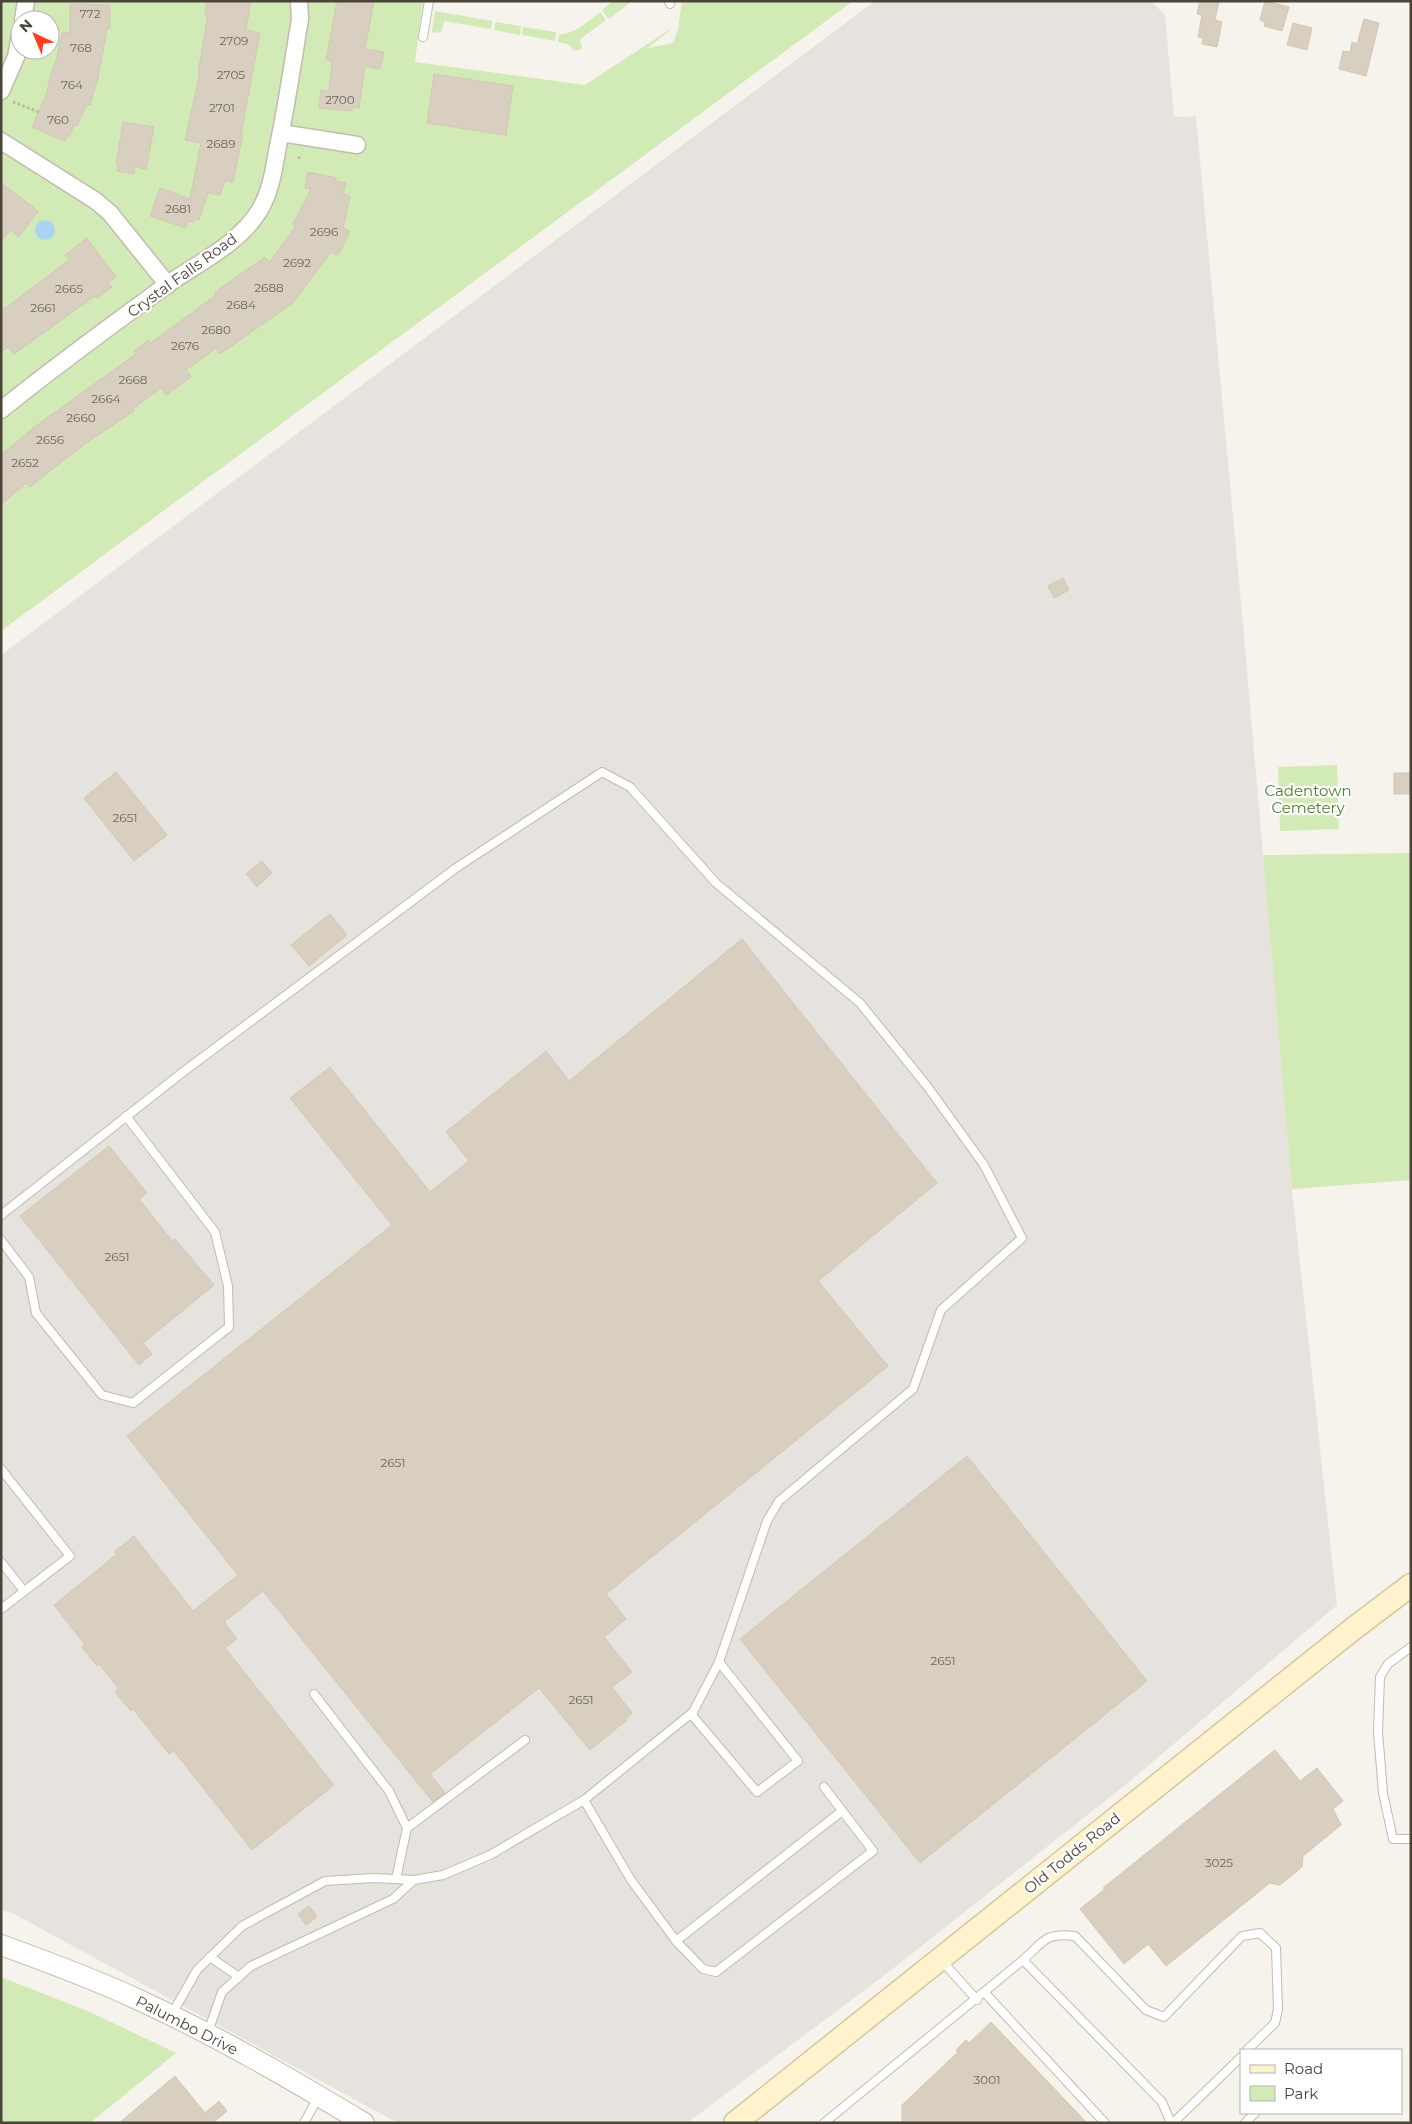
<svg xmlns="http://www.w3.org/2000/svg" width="1412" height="2124" font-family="Montserrat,sans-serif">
	<rect width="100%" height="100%" fill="#f6f3ec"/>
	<path fill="#e6e2dd" d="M875,1H1151L1165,15L1174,117L1196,116L1244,636L1292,1189L1337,1605L1129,1782L886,1974L687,2123H398L12,1913L1,1910V655Z"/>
	<g fill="#d2eab5" fill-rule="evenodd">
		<path d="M1,1H423L415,62L585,85L675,26L648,48L673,43L678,29L682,1H853L1,631ZM20,20H50V50H20Z"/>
		<path d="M613,1H632L609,19L602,10Z"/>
		<path d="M435,11L492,21L491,29L444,21L442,31L438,33L432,32Z"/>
		<path d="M600,12L606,20L580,39L582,49L574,51L568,44L558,42L559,34C575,35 588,21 600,12Z"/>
		<path d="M496,22L521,26L520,35L494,30Z"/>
		<path d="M523,27L556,32L555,41L522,35Z"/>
		<path d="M1337,765L1339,829L1280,831L1278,767Z"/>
		<path d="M1411,853V1180L1292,1189L1263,855Z"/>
		<path d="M1,1977L90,2012L176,2053L90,2123H1Z"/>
	</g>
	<circle fill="#a9d4f2" cx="45" cy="230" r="10"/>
	<g fill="#d8cfc1" stroke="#d3c7b4">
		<path d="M207,1H251L246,30L260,33L241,134H243L233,182L225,181L220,195L208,193L199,220L194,219L193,222L188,221L186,228L150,216L160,188L190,199L201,143L185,140L200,73H198L208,15L205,14Z"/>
		<path d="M337,1H374L365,49L384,52L380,69L365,66L359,108L353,107L352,111L319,108L321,90L329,91L332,61L326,60Z"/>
		<path d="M1200,1H1219L1215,20L1222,22L1217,47L1202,44L1203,38L1198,37L1202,15L1197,14Z"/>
		<path d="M1265,1L1289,7L1282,31L1264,26L1265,22L1260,20Z"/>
		<path d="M70,4L110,5V29H107L98,78L90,105L87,104L77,126L74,125L69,137L67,136L65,141L32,127L46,95L53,66H55L62,32L70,33Z"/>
		<path d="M1364,19L1379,23L1366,76L1339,69L1343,51L1350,52L1352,42L1357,44Z"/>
		<path d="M1293,23L1312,28L1307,50L1287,45Z"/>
		<path d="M434,74L513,86L506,135L427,123Z"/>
		<path d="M123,122L154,127L146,169L135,167L134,174L117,171L118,164H116Z"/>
		<path d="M308,172L336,178L335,181L346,183L343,194L350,196L343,228L350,231L338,255L331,252L293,303L220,354L216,348L186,370L191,377L166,395L161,388L133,409L134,411L86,443L30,487L26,483L1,505V455L33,428L136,354L134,351L149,340L151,343L216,295L214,293L222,287L265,257L269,263L296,226L293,224L311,189L305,188Z"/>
		<path d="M1,183L38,211L19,237L11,230L1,241Z"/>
		<path d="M87,238L116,277L108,282L112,287L97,298L95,296L14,354L8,347L1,352V311L69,260L65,255Z"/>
		<path d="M1063,578L1069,590L1054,598L1048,586Z"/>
		<path d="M116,772L167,835L134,861L84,798Z"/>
		<rect x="1394" y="773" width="17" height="21"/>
		<path d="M262,861L272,873L257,887L246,874Z"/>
		<path d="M330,914L347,935L309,966L291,945Z"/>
		<path d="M742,939L937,1183L818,1281L888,1366L606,1594L626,1619L604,1637L632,1672L612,1687L632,1713L626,1718L627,1720L590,1750L539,1688L430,1774L445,1793L433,1802L263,1591L224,1622L237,1639L225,1648L334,1785L252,1850L174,1751L169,1754L133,1709L131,1711L115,1692L119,1689L99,1664L97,1666L82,1647L85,1645L54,1605L117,1554L115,1551L134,1536L193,1611L238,1575L127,1436L392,1225L290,1098L330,1067L430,1192L469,1161L446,1132L546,1051L569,1081Z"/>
		<path d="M109,1146L147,1193L139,1199L172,1241L175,1239L214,1285L143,1343L152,1354L139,1365L20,1216Z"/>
		<path d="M967,1456L1147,1681L920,1863L740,1639Z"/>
		<path d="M1275,1750L1300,1781L1317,1768L1343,1801L1333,1809L1341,1825L1303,1856L1302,1867L1280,1885L1270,1883L1166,1966L1148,1944L1124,1964L1080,1909L1105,1889L1103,1888Z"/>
		<path d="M309,1906L317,1917L306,1925L298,1914Z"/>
		<path d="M991,2022L1087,2123H902V2105L958,2052L956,2050L966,2040L969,2043Z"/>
		<path d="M175,2076L205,2113L219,2101L227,2111L213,2123H119Z"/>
	</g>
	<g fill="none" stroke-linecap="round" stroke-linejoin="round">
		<g stroke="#c2bbae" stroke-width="10">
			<g id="service">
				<path d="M669,1L670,4"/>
				<path d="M423,37L429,1"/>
				<path d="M1,1215L183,1072L456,868L602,772L630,787L716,883L860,1003L927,1086L984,1165L1022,1238L941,1310L913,1389L779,1501L767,1521L719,1662L693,1712L584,1800L490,1855L443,1875L414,1880L393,1899L251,1966L222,1992L208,2032"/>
				<path d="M1,1240L29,1277L36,1313L102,1395L133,1403L229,1327L228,1286L215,1232L126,1116"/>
				<path d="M1,1469L70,1556L1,1609"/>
				<path d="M1,1562L24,1591"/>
				<path d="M1411,1647L1388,1664L1380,1677L1378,1732L1383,1793L1393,1839H1411"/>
				<path d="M314,1694L389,1791L407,1828L396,1879"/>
				<path d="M691,1714L757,1792L798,1761L719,1662"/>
				<path d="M584,1800L631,1880L676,1941L703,1969L716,1972L873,1851L824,1787"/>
				<path d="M407,1828L525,1740"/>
				<path d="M676,1941L842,1811"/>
				<path d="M210,1957L239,1977"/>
				<path d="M941,1960L977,2000"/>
				<path d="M1023,1960C1044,1941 1046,1932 1075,1936L1146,2010L1164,2017L1242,1936L1260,1933L1276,1948L1278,2009L1275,2023L1247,2050"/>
				<path d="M985,1993L1105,2123"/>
				<path d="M172,2014L197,1970L242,1926L325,1881L374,1878L414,1880"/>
				<path d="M304,2123L319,2096"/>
				<path d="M824,2123L1023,1960L1162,2102L1171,2123"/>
				<path d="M1173,2123L1241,2057"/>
				<path d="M1245,2123L1255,2113"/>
			</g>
		</g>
		<g stroke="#c2bbae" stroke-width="19">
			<g id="minor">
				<path d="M23,20L26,1"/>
				<path d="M1,91L16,57L20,34"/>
				<path d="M281,133L357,145"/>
				<path d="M1,141L96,201L110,213L168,285"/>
				<path d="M1,410C55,366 112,325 168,284C198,263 239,244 259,211C271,192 274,168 278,146C287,104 293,61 300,19L299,1"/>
			</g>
		</g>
		<g stroke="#c2bbae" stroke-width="22">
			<path id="tertiary" d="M1,1945C48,1962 94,1979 139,2000C217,2036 291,2079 364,2123"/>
		</g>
		<g stroke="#d6c79b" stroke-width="25">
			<path id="secondary" d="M735,2123L1353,1629L1411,1585"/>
		</g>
		<g stroke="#c4b79f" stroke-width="3" stroke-dasharray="2.5 2.5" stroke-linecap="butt">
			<path d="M13,102L39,112"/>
			<path d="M299,159V156"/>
		</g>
		<use href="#service" stroke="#fff" stroke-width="8"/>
		<use href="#minor" stroke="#fff" stroke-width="16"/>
		<use href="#tertiary" stroke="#fff" stroke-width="20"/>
		<use href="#secondary" stroke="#fff3cd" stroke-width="22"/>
	</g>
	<g text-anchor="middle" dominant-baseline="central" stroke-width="4.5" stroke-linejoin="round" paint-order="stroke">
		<g font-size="12" fill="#6e675b">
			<text x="90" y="13">772</text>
			<text x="234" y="40">2709</text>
			<text x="81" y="47">768</text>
			<text x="231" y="74">2705</text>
			<text x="72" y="84">764</text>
			<text x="340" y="99">2700</text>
			<text x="222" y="107">2701</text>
			<text x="58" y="119">760</text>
			<text x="221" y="143">2689</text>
			<text x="178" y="208">2681</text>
			<text x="324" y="231">2696</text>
			<text x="297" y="262">2692</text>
			<text x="269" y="287">2688</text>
			<text x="69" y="288">2665</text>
			<text x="241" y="304">2684</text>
			<text x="43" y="307">2661</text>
			<text x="216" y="329">2680</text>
			<text x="185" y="345">2676</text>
			<text x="133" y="379">2668</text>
			<text x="106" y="398">2664</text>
			<text x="81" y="417">2660</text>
			<text x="50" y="439">2656</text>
			<text x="25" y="462">2652</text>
			<text x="125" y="817">2651</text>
			<text x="117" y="1256">2651</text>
			<text x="393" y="1462">2651</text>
			<text x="943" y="1660">2651</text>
			<text x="581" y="1699">2651</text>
			<text x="1219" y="1862">3025</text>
			<text x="987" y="2079">3001</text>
		</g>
		<g font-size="15" fill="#4b4439" stroke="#fff">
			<text transform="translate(182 275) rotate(-36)">Crystal Falls Road</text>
			<text transform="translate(1072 1853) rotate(-39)">Old Todds Road</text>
			<text transform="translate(187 2025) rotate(27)">Palumbo Drive</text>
		</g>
		<g font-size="15" fill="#4a7f2a" stroke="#fff">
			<text x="1308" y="790">Cadentown<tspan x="1308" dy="17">Cemetery</tspan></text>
		</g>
	</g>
	<rect width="1412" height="2124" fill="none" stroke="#4b4439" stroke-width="5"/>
	<rect x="1240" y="2049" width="162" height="65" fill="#ffffff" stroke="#b7b4b0"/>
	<rect x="1250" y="2065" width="25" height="8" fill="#fff3cd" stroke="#b7b4b0"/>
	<text x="1284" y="2074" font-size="15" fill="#4b4439">Road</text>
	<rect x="1250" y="2086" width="25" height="15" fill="#d2eab5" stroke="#b7b4b0"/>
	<text x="1284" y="2099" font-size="15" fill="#4b4439">Park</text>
	<g transform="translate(35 35) rotate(316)"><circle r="24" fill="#ffffff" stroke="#b7b4b0"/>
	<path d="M0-4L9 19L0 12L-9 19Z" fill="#fc3f1d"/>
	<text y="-8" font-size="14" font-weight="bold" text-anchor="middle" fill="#4b4439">N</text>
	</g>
</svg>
